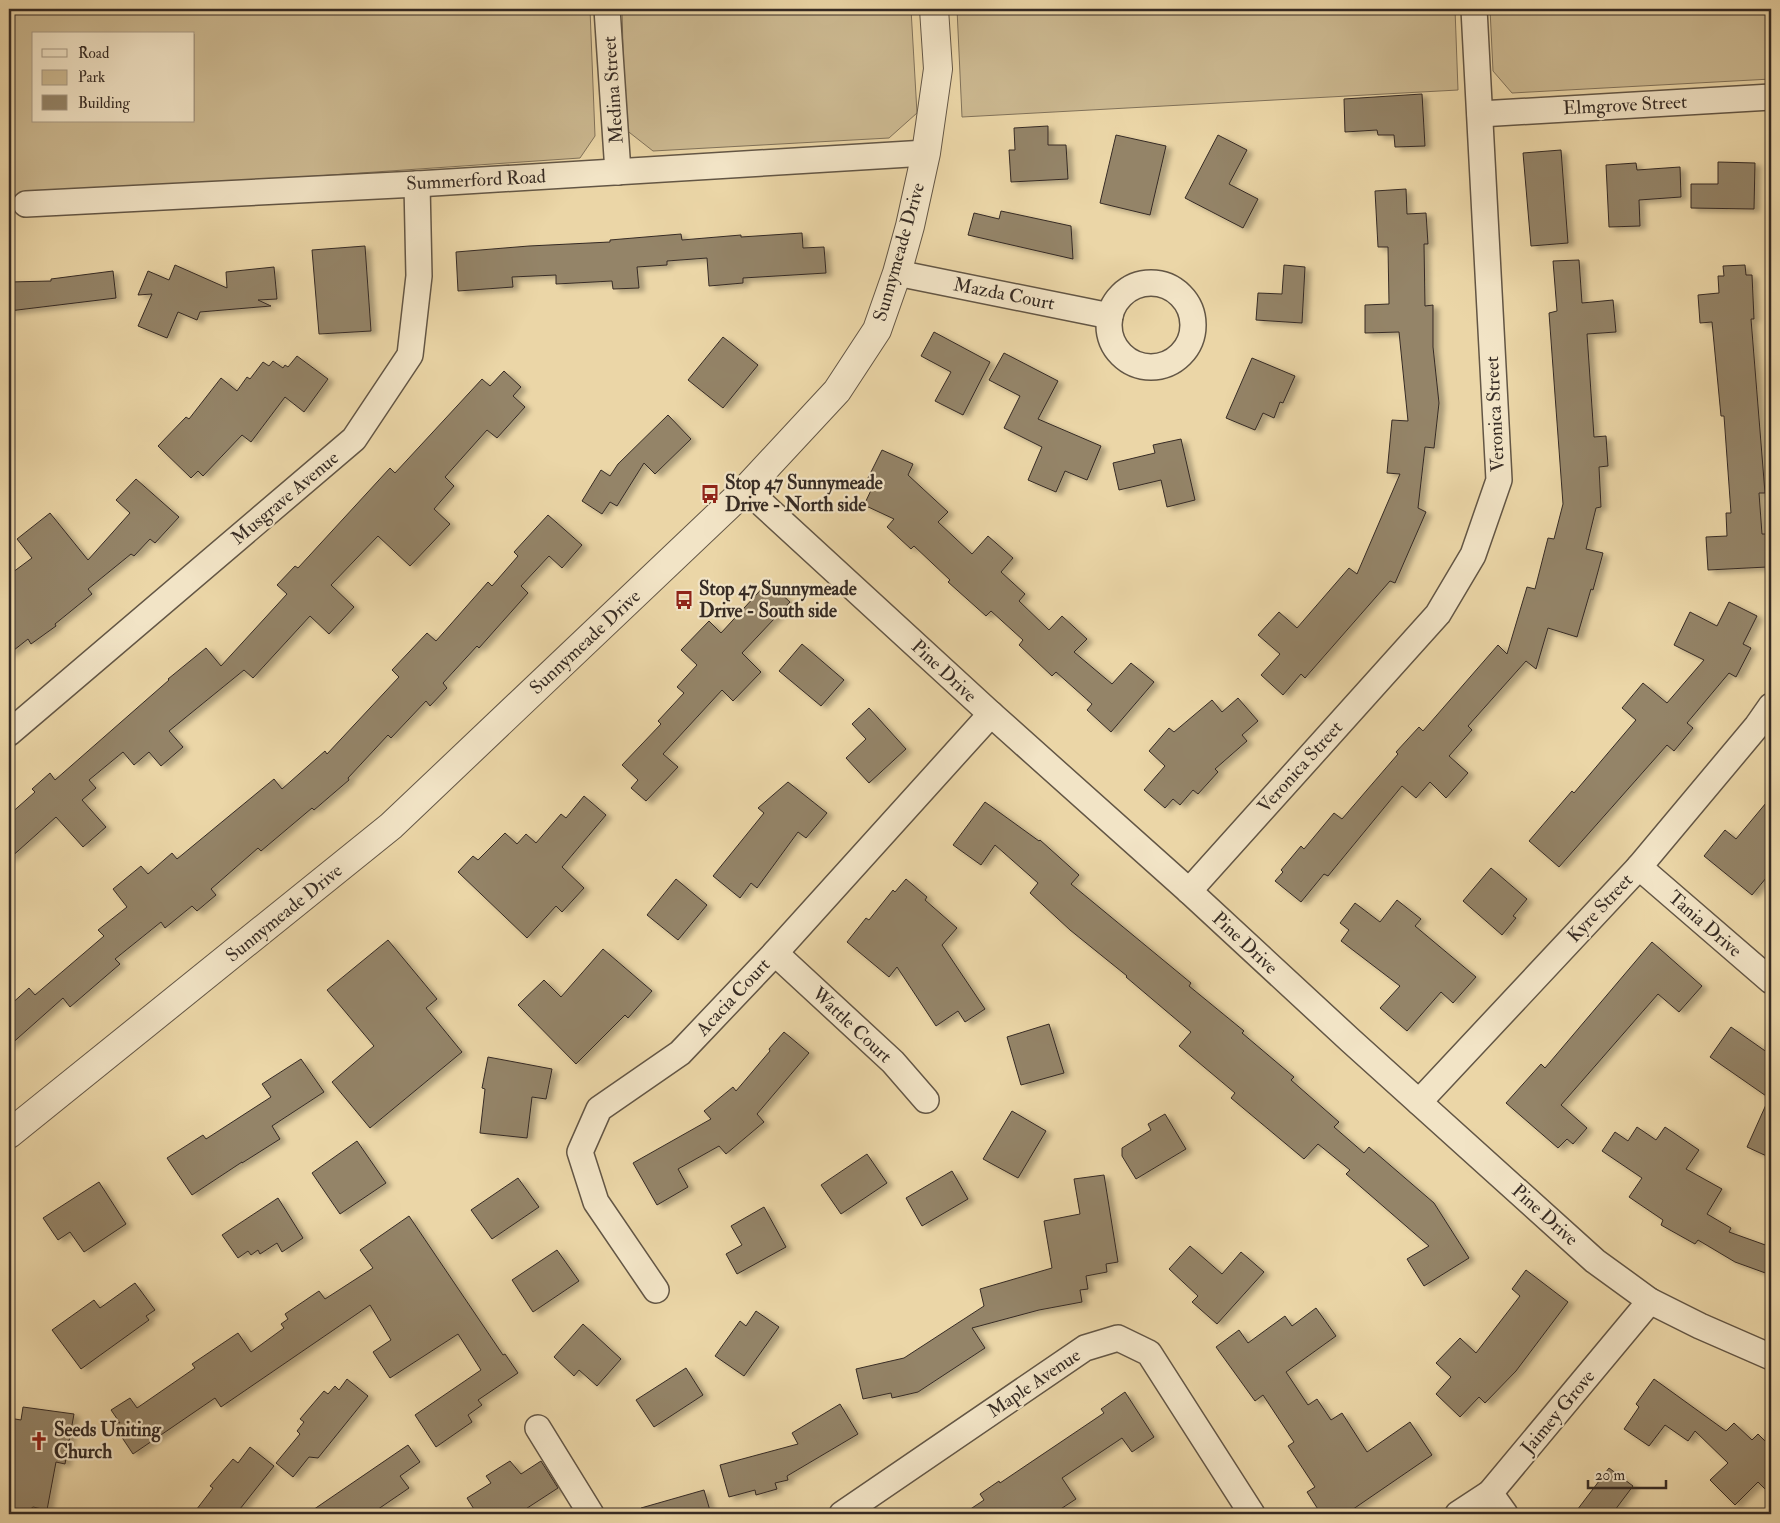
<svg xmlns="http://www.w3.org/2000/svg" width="1780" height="1523" font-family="'IM FELL Double Pica',serif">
	<defs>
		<filter id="shadow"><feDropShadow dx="5.5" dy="3" stdDeviation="2.5" flood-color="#0004"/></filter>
	</defs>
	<rect width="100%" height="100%" fill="#ebd6a7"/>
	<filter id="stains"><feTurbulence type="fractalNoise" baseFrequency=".004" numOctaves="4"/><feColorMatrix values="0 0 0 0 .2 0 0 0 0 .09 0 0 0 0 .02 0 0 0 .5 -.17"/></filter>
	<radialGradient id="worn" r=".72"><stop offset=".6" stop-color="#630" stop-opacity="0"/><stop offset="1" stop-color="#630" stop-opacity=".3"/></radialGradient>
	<g fill="#ccb991" stroke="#81725a" fill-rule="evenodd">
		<path d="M9,9H590L595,136L580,158L9,197ZM34,34H194V121H34Z"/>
		<path d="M622,9H911L917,113L889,138L653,151L625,129Z"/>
		<path d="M957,9H1455L1458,90L962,117Z"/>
		<path d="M1490,9H1771V79L1512,93L1493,71Z"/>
	</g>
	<g fill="#948468" stroke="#362b24" filter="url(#shadow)">
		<path d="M1422,94L1425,146L1395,147L1394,135H1378L1377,130L1345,132L1344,99Z"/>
		<path d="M1048,126V145H1066L1068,179L1011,182L1009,150H1015L1014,128Z"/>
		<path d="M1116,135L1166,146L1150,215L1100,203Z"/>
		<path d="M1218,135L1247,150L1229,184L1258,199L1243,228L1185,198Z"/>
		<path d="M1561,150L1568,243L1531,246L1523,153Z"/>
		<path d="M1718,162L1755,163L1754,209L1691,208V184H1718Z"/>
		<path d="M1636,163L1637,170L1680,167L1681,197L1639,200L1640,226L1609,227L1606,165Z"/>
		<path d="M1406,189L1407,214L1426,213L1428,244H1424L1425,306L1433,305V347L1439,403L1434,448L1425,447L1418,508L1426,512L1395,583L1390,581L1305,678L1301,674L1283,695L1261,675L1280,654L1258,635L1279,612L1297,628L1349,568L1357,574L1400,474L1387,473L1392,420L1408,421L1399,332L1365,333V305L1389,304L1388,247H1378L1375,191Z"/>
		<path d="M1001,211L1071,226L1073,259L968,235L974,213L999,219Z"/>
		<path d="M802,233L803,248L824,247L826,273L743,278V283L709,286L707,258L667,261V265L637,267L639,288L613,289L612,281L556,284V275L512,277L513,287L458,291L456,252L529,246L610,242V240L681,234L682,240L741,235V237Z"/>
		<path d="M365,246L371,331L319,334L312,250Z"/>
		<path d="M1579,260L1582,303L1613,300L1616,332L1587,334L1594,437L1606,436L1608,466L1599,467L1601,507L1596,508L1586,549L1603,553L1593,590L1591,589L1577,637L1548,628L1536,669L1526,661L1468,726L1472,730L1449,756L1468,773L1446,798L1430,782L1416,798L1402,786L1328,876L1324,874L1301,902L1275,881L1283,872L1281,870L1301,846L1304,849L1334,813L1342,819L1398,754L1396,752L1419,727L1423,731L1498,645L1507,654L1527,587L1535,589L1548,538L1554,539L1563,504L1549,313L1557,311L1553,261Z"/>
		<path d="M175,265L227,288L226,272L274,267L277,299L258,300L271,306L200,312L197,320L178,312L167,338L138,326L152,294L138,295L148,271L169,280Z"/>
		<path d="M1284,265L1305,267L1302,323L1256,320L1258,293L1282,294Z"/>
		<path d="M1745,265L1746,275H1752L1754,319H1751L1765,493H1759L1762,534H1766L1767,567L1708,570L1706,537L1727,536L1726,513H1731L1724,416H1721L1712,322L1700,323L1698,295L1719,293L1718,276H1724L1723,266Z"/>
		<path d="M113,271L116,298L9,311V282L51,281V279Z"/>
		<path d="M934,332L990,362L963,415L935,401L951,372L921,356Z"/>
		<path d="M723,337L758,365L723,408L688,380Z"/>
		<path d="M1004,353L1058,381L1038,419L1101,446L1087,480L1065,471L1056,492L1028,480L1042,447L1004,428L1020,396L989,380Z"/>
		<path d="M297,356L328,379L304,412L285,397L251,442L242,435L203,476L198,471L191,478L158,446L186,417L189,419L221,378L237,391L247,377L250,379L263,362L269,366L273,361L283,368L285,365L288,367Z"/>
		<path d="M1252,358L1295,376L1283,403L1280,402L1274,418L1263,413L1255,430L1226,418Z"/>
		<path d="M504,371L521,387L513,396L525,407L497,438L487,430L445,477L454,486L434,509L450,524L410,566L378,536L331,585L354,607L329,634L310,616L253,678L244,670L169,731L183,747L161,766L149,752L134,765L123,752L89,780L96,788L82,800L106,827L83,847L56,817L9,859V815L35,792L32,789L50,773L55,780L169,680L168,679L206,648L221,666L287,594L277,585L295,566L298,568L390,468L395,473L482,379L490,386Z"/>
		<path d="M668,415L691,439L655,474L644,463L617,506L610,502L602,514L582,501L601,470L610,476L618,464Z"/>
		<path d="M1181,439L1195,500L1167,507L1161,480L1119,490L1113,463L1155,453L1153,445Z"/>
		<path d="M882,450L913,464L908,475L948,512L938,522L972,554L988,536L1013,558L1001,572L1025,594L1019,601L1049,630L1062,616L1087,639L1074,652L1112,684L1131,663L1154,682L1111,732L1087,710L1092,704L1056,672L1052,676L1019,645L1023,640L991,611L986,616L948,582L950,580L914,546L911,549L887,527L894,519L864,505L874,484L867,480Z"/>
		<path d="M136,479L179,517L155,543L150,539L134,556L131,554L88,589L92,594L55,624L56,626L31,644L28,639L9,654V575L32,558L17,539L50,513L88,560L130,513L116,500Z"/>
		<path d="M548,515L582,545L562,568L549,556L521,586L528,593L479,648L477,646L443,683L447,688L430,706L426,701L391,738L388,735L348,778L349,780L314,810L312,808L261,851L258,848L211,889L216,895L197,911L192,906L165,928L161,922L115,959L120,964L70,1007L63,998L9,1046V1006L29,988L35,995L104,936L98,930L127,907L113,889L141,866L148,874L172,853L177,859L274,779L282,789L325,751L327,754L399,677L392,670L427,633L436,641L488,582L492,586L518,556L514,552Z"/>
		<path d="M768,582L790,602L742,653L761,672L733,701L722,690L663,754L678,767L646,801L631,788L638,780L622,765L661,724L658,721L684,693L677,687L697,665L681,650L709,621L721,633Z"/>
		<path d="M1729,602L1757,616L1743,644L1751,648L1736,677L1729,673L1687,723L1693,728L1674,751L1667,745L1559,867L1529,841L1572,791L1574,793L1636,720L1622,708L1643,683L1667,703L1704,660L1674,645L1690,612L1717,626Z"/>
		<path d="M802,644L844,680L821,706L779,671Z"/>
		<path d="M1238,698L1258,721L1242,735L1247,741L1215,769L1218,772L1198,794L1193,790L1180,805L1173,799L1165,808L1144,790L1165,766L1149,751L1169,728L1174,732L1212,700L1222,712Z"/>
		<path d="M869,708L906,749L869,783L846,758L866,739L852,724Z"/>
		<path d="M788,782L827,813L806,838L798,832L757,888L751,883L740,898L713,876L764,813L758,808Z"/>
		<path d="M584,796L606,815L562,867L584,888L562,912L556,906L527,938L458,872L473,856L478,860L505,833L517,844L526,834L536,843L561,814L566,818Z"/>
		<path d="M1771,797V872L1752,895L1704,856L1725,830L1736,839Z"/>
		<path d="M985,802L1039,841L1040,840L1079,875L1071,884L1191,983L1189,986L1244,1031L1242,1033L1294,1077L1291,1080L1339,1122L1334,1127L1364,1153L1369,1147L1434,1203L1469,1258L1424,1286L1407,1259L1429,1246L1346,1174L1350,1170L1318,1144L1304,1159L1231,1098L1235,1093L1179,1046L1191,1032L1126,977L1127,976L1070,930L1030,893L1038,883L995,845L981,865L953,845Z"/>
		<path d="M1491,868L1527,899L1513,916L1516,918L1502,935L1463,901Z"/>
		<path d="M676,879L707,905L678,940L647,915Z"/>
		<path d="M906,879L927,897L925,900L957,928L942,945L985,1009L965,1022L958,1011L936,1026L897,967L889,977L847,942L866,918L869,920L893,890L895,892Z"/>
		<path d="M1397,900L1421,919L1415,926L1476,977L1453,1003L1441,992L1407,1031L1380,1008L1400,986L1341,941L1349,930L1340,923L1355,903L1380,922Z"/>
		<path d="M388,940L437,999L426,1008L462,1052L370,1128L332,1082L374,1046L327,990Z"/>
		<path d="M1652,942L1702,986L1679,1012L1658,994L1561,1105L1587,1128L1573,1144L1567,1139L1558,1148L1506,1103L1541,1064L1545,1068Z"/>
		<path d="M603,949L652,991L628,1018L625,1015L576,1064L518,1005L544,980L561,997Z"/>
		<path d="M1049,1024L1064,1073L1021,1085L1007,1037Z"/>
		<path d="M1731,1027L1771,1055V1158L1747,1147L1769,1098L1710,1057Z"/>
		<path d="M784,1032L809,1053L757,1114L764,1122L726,1154L719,1146L678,1169L688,1187L657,1205L633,1163L711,1119L704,1111L733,1087L736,1091L770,1051L769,1049Z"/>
		<path d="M488,1057L552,1069L546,1099L532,1097L527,1138L480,1133L485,1089L482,1088Z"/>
		<path d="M301,1059L324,1092L272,1126L280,1139L242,1163V1162L192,1195L167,1158L203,1135L206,1139L271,1097L262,1084Z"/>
		<path d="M1012,1111L1046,1131L1018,1178L983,1159Z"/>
		<path d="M1165,1114L1186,1149L1136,1179L1122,1156V1148L1151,1130L1148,1124Z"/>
		<path d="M1637,1127L1656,1140L1665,1127L1699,1150L1686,1169L1722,1189L1707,1214L1731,1228L1729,1232L1771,1247V1275L1735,1262L1698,1240L1695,1244L1661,1225L1663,1220L1629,1197L1642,1178L1602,1151L1615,1132L1628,1141Z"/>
		<path d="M357,1141L386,1183L340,1214L312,1173Z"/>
		<path d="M867,1154L887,1183L841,1214L821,1185Z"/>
		<path d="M952,1171L968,1199L922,1226L906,1198Z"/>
		<path d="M1104,1175L1118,1262L1106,1264L1107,1272L1086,1276L1088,1289L1080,1290L1082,1302L1039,1310L972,1328L985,1348L918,1392L892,1398L891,1393L863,1399L856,1369L904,1358L984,1306L980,1289L1052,1268L1044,1221L1080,1214L1074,1179Z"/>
		<path d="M518,1178L539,1207L492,1239L471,1210Z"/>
		<path d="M99,1182L126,1224L84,1252L70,1232L58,1240L43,1218Z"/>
		<path d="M278,1198L303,1238L282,1252L277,1243L260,1254L258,1250L251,1255L248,1251L238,1258L222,1235Z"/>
		<path d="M764,1207L786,1247L737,1274L726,1254L742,1245L731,1226Z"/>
		<path d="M409,1216L503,1355L505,1354L518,1373L478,1400L482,1405L468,1415L472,1422L436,1447L415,1415L481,1370L458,1334L390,1378L373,1352L391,1340L370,1305L221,1407L215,1398L133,1454L111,1421L120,1423L111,1410L130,1398L137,1408L195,1368L192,1364L238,1333L251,1352L284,1328L281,1324L288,1319L285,1314L319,1291L325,1299L373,1268L360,1250Z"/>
		<path d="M1190,1246L1222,1274L1241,1252L1264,1272L1217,1324L1192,1302L1198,1296L1169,1269Z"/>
		<path d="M557,1250L579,1281L533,1312L512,1280Z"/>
		<path d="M1526,1270L1568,1302L1516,1371L1485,1403L1479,1397L1460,1417L1436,1394L1451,1377L1436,1363L1460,1338L1476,1353L1520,1296L1512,1289Z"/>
		<path d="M135,1283L155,1310L146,1316L149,1320L81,1369L52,1330L94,1300L100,1308Z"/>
		<path d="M1316,1308L1336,1336L1286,1372L1308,1405L1317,1399L1331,1420L1342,1413L1367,1452L1410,1422L1432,1455L1346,1514H1321L1307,1492L1315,1487L1288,1446L1294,1442L1263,1395L1255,1401L1216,1347L1239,1330L1248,1343L1285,1316L1292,1326Z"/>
		<path d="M756,1311L779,1327L744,1376L715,1356L740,1321L746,1326Z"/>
		<path d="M583,1324L621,1359L597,1386L579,1370L574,1376L554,1357Z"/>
		<path d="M686,1368L703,1395L654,1427L636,1400Z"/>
		<path d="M347,1379L368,1396L318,1458L309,1457L293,1477L276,1463L300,1434L297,1431L304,1422L300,1419L324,1391L328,1394L335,1386L339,1390Z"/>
		<path d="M1654,1379L1726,1431L1734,1423L1752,1440L1758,1434L1771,1447V1495L1758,1482L1735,1505L1710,1480L1728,1463L1695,1431L1688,1441L1665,1425L1649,1446L1624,1429L1639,1407L1636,1404Z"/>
		<path d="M1125,1392L1154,1437L1132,1452L1122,1438L1062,1478L1076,1499L1053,1514H963L984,1500L980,1494L999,1481L1000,1483L1104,1413L1101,1409Z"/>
		<path d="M840,1404L858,1434L787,1476L788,1480L775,1483L777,1489L756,1495L755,1490L729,1497L720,1465L798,1444L792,1433Z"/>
		<path d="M23,1407L74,1414L65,1464L56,1462L47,1510L33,1507L24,1514H9V1418L21,1420Z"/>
		<path d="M408,1445L420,1462L400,1476L409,1488L371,1514H307Z"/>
		<path d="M250,1447L274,1466L236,1514H193L213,1488L210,1486L233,1459L238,1463Z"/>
		<path d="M510,1461L521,1474L541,1461L558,1488L518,1514H477L467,1498L491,1483L486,1476Z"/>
		<path d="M1609,1468L1633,1486L1612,1514H1574Z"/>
		<path d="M704,1490L711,1514H642L641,1508Z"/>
	</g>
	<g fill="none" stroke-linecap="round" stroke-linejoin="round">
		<g stroke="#635645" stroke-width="28">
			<g id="minor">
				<path d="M607,9L618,172"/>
				<path d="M1480,114L1771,97"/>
				<path d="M26,204L417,184L926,153"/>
				<path d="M897,273L1110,316"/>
				<circle cx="1151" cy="325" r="42"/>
				<path d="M746,489L991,714L1189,891L1350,1040L1595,1261L1650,1301L1700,1326L1771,1357"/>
				<path d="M9,733L354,439L410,355L419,276L417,184"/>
				<path d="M1639,867L1771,981"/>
				<path d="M1189,891L1438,614L1473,555L1499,480L1474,9"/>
				<path d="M775,953L893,1062L926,1100"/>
				<path d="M1419,1102L1639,867L1757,726L1771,706"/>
				<path d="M656,1290L596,1202L580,1152L599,1109L680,1053L775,953L991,714"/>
				<path d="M538,1428L591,1514"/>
				<path d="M1490,1493L1505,1514"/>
				<path d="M842,1514L1085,1348L1118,1338L1149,1353L1252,1514"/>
				<path d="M1458,1514L1490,1493L1650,1301"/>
			</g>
		</g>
		<g stroke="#635645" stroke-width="30">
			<path id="tertiary" d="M9,1134L391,826L746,489L837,391L877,330L897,273L910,226L926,153L938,69L934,9"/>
		</g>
		<use href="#minor" stroke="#f2e4c6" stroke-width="25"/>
		<use href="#tertiary" stroke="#f2e4c6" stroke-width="28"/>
	</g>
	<defs>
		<g id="bus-bare" transform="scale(1.5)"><path d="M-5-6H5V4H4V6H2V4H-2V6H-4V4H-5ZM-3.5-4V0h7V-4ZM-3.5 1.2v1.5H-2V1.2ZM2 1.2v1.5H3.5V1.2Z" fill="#8f2418" stroke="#f2e4c6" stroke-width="2.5" paint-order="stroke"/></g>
		<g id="church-bare" transform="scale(1.5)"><path d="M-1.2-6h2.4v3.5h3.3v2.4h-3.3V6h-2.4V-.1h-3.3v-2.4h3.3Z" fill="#8f2418" stroke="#f2e4c6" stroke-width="2.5" paint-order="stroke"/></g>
	</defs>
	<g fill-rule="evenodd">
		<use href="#bus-bare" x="710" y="494"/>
		<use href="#bus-bare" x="684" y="600"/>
		<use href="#church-bare" x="39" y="1441"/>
	</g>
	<g text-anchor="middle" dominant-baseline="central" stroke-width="4.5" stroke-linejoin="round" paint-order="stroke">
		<g font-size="19" fill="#362b24" stroke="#f2e4c6">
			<text transform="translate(613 90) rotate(-94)">Medina Street</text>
			<text transform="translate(1625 105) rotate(-3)">Elmgrove Street</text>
			<text transform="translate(476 180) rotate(-3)">Summerford Road</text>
			<text transform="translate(899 252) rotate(-74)">Sunnymeade Drive</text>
			<text transform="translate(1004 294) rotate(11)">Mazda Court</text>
			<text transform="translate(1495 414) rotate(-93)">Veronica Street</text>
			<text transform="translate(285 498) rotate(-40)">Musgrave Avenue</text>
			<text transform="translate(585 642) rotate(-43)">Sunnymeade Drive</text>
			<text transform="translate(944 671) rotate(43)">Pine Drive</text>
			<text transform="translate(1300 767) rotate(-48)">Veronica Street</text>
			<text transform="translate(1600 908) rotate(-47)">Kyre Street</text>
			<text transform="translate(284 913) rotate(-39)">Sunnymeade Drive</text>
			<text transform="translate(1705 924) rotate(41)">Tania Drive</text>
			<text transform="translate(1245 943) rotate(43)">Pine Drive</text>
			<text transform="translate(733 997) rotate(-47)">Acacia Court</text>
			<text transform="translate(852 1025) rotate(43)">Wattle Court</text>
			<text transform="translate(1545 1215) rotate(42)">Pine Drive</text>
			<text transform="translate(1034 1383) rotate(-34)">Maple Avenue</text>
			<text transform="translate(1558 1412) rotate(-50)">Jaimey Grove</text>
		</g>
		<g font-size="19" font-weight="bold" fill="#362b24" stroke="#f2e4c6" text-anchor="start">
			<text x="725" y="483">Stop 47 Sunnymeade<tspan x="725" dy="22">Drive - North side</tspan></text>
			<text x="699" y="589">Stop 47 Sunnymeade<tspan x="699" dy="22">Drive - South side</tspan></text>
			<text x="54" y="1430">Seeds Uniting<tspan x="54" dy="22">Church</tspan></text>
		</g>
	</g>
	<rect width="1780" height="1523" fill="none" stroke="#ebd6a7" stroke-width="30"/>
	<rect x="10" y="10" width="1760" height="1503" fill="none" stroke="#362b24" stroke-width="2.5"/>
	<rect x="15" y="15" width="1750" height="1493" fill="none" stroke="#362b24"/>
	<rect x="32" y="32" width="162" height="90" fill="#f2e4c6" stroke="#a79a85"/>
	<rect x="42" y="49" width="25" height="8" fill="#f2e4c6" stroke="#a79a85"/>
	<text x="78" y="58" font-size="15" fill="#362b24">Road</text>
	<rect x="42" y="70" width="25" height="15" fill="#ccb991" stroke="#a79a85"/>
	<text x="78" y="82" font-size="15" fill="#362b24">Park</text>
	<rect x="42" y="95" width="25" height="15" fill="#948468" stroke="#a79a85"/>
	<text x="78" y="108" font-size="15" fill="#362b24">Building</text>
	<path d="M1588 1480v8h78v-8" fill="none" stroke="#362b24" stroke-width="2.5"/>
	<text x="1595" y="1480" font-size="15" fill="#362b24" stroke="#f2e4c6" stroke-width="4" paint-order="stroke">20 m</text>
	<rect width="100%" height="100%" filter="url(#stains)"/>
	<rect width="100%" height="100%" fill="url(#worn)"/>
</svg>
